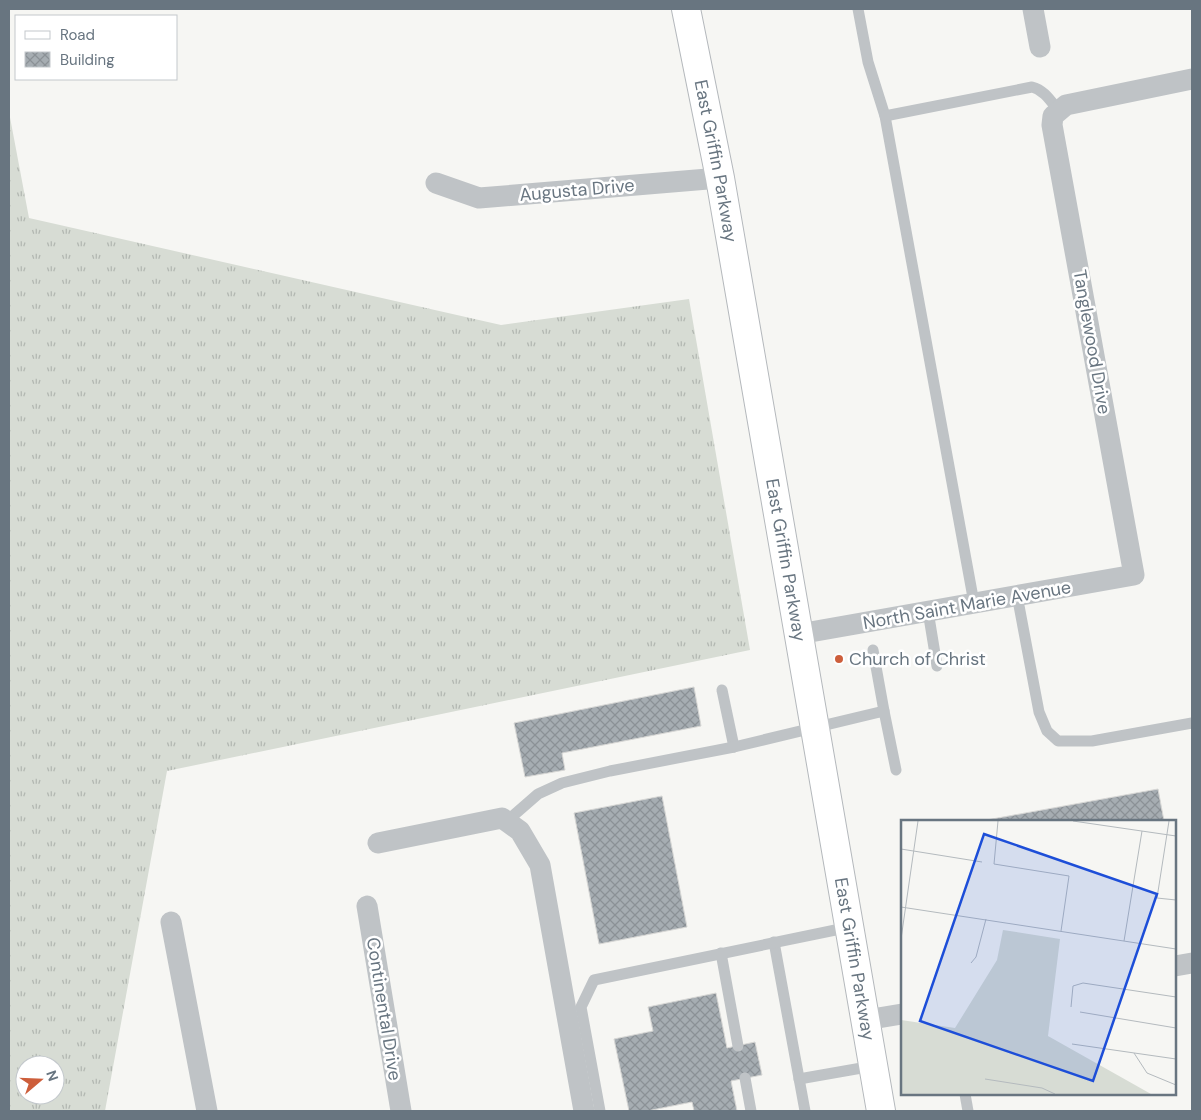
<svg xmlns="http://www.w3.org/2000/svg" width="1201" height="1120" font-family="'DM Sans',sans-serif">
	<defs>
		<pattern id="grass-tufts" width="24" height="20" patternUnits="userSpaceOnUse" patternTransform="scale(1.25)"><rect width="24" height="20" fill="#d7dcd4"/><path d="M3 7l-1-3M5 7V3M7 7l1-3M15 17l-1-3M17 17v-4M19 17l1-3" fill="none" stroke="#b2b7b1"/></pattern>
		<pattern id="building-cross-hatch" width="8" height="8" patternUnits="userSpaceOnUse" patternTransform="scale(1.25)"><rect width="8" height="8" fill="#a6adb2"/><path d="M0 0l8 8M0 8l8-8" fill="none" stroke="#8b9196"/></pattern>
	</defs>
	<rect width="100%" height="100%" fill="#f6f6f3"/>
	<path fill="url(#grass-tufts)" fill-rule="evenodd" d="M9,112L29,218L501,325L689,299L750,650L167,771L105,1111H9ZM25,1065H55V1095H25Z"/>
	<g fill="url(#building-cross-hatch)" stroke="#d7d7d5">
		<path d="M694,687L701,726L562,753L565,770L525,777L514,723Z"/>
		<path d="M1158,789L1164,821H981Z"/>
		<path d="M662,796L687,927L599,944L574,813Z"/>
		<path d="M716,993L727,1048L755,1042L762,1075L731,1081L737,1111H694L692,1102L647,1111H629L614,1039L653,1031L648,1007Z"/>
	</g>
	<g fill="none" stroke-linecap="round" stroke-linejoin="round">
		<g stroke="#b4b8bc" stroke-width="30">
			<g id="secondary">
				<path id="s1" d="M686,9L720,178L881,1111"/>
			</g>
		</g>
		<g stroke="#bfc3c6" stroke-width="11">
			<path d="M858,9L868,62L885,116L974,603"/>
			<path d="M885,116L1032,87C1044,90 1050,100 1058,110"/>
			<path d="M1017,595L1039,712L1047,731L1058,741H1092L1192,723"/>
			<path d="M928,611L937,666"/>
			<path d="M873,650L884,711"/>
			<path d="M722,690L734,747"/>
			<path d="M507,821L538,794L562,783L610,771L734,747L884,711L896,770"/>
			<path d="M774,942L805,1111"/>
			<path d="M721,953L738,1046"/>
			<path d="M745,1078L751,1111"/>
			<path d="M799,1079L873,1066"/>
			<path d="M965,1094L968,1111"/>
			<path d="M600,1111L581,1007L594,980L850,927"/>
		</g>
		<g stroke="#bfc3c6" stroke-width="21">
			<path d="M1033,9L1040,47"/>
			<path d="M436,183L479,198L720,178"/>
			<path d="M799,634L1134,575L1052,125L1053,116L1066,105L1192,79"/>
			<path d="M378,843L502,818L520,831L540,865L584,1111"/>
			<path d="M367,906L401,1111"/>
			<path d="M171,922L207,1111"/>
			<path d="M1175,966L1192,963"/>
			<path d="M866,1020L902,1014"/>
		</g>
		<use href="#secondary" stroke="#fff" stroke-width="28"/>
	</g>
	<circle fill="#cd5e3b" stroke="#fff" stroke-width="2" cx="839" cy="659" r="5"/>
	<g text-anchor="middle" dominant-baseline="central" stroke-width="5" stroke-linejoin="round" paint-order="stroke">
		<g font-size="18" fill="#687580" stroke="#fff">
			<text stroke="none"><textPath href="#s1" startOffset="155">East Griffin Parkway</textPath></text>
			<text transform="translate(577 190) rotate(-5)">Augusta Drive</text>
			<text transform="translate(1092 342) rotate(80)">Tanglewood Drive</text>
			<text stroke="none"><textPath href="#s1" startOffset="560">East Griffin Parkway</textPath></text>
			<text transform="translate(967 605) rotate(-10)">North Saint Marie Avenue</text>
			<text stroke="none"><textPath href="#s1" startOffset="965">East Griffin Parkway</textPath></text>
			<text transform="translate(384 1009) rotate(81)">Continental Drive</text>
		</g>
		<g font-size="18" fill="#687580" stroke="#fff" text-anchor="start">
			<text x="849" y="659">Church of Christ</text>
		</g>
	</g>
	<g transform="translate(901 820)">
		<rect width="275" height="275" fill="#f6f6f3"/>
		<path d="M102,110L159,119L147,216L250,274H0V200L54,208L96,140Z" fill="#d7dcd4"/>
		<path fill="none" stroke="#b4babe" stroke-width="1" d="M97,1L93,44L168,56L160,111M172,1L275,16M268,1L256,78L275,80M0,29L81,42M0,87L275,129M0,119L17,1M223,121L241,11M70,143L75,137L85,99M170,187L172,166L182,163L275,177M179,192L275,208M171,224L275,239M233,233L246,253L275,265M84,259L141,268L154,274"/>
		<path fill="#1d4ed8" fill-opacity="0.15" stroke="#1d4ed8" stroke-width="2.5" d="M83,14L256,74L192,261L19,201Z"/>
		<rect width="275" height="275" fill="none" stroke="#687580" stroke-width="2.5"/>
	</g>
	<rect width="1201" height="1120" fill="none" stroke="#687580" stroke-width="20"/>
	<rect x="15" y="15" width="162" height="65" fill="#ffffff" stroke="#c3c8cc"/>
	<rect x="25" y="31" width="25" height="8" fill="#ffffff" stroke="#c3c8cc"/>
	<text x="60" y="40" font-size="15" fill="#687580">Road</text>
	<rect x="25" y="52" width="25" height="15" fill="url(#building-cross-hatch)" stroke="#c3c8cc"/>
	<text x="60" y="65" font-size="15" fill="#687580">Building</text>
	<g transform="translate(40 1080) rotate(71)"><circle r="24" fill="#ffffff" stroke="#c3c8cc"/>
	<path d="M0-4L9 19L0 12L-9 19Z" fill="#cd5e3b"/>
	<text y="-8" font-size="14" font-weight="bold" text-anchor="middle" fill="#687580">N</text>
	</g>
</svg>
